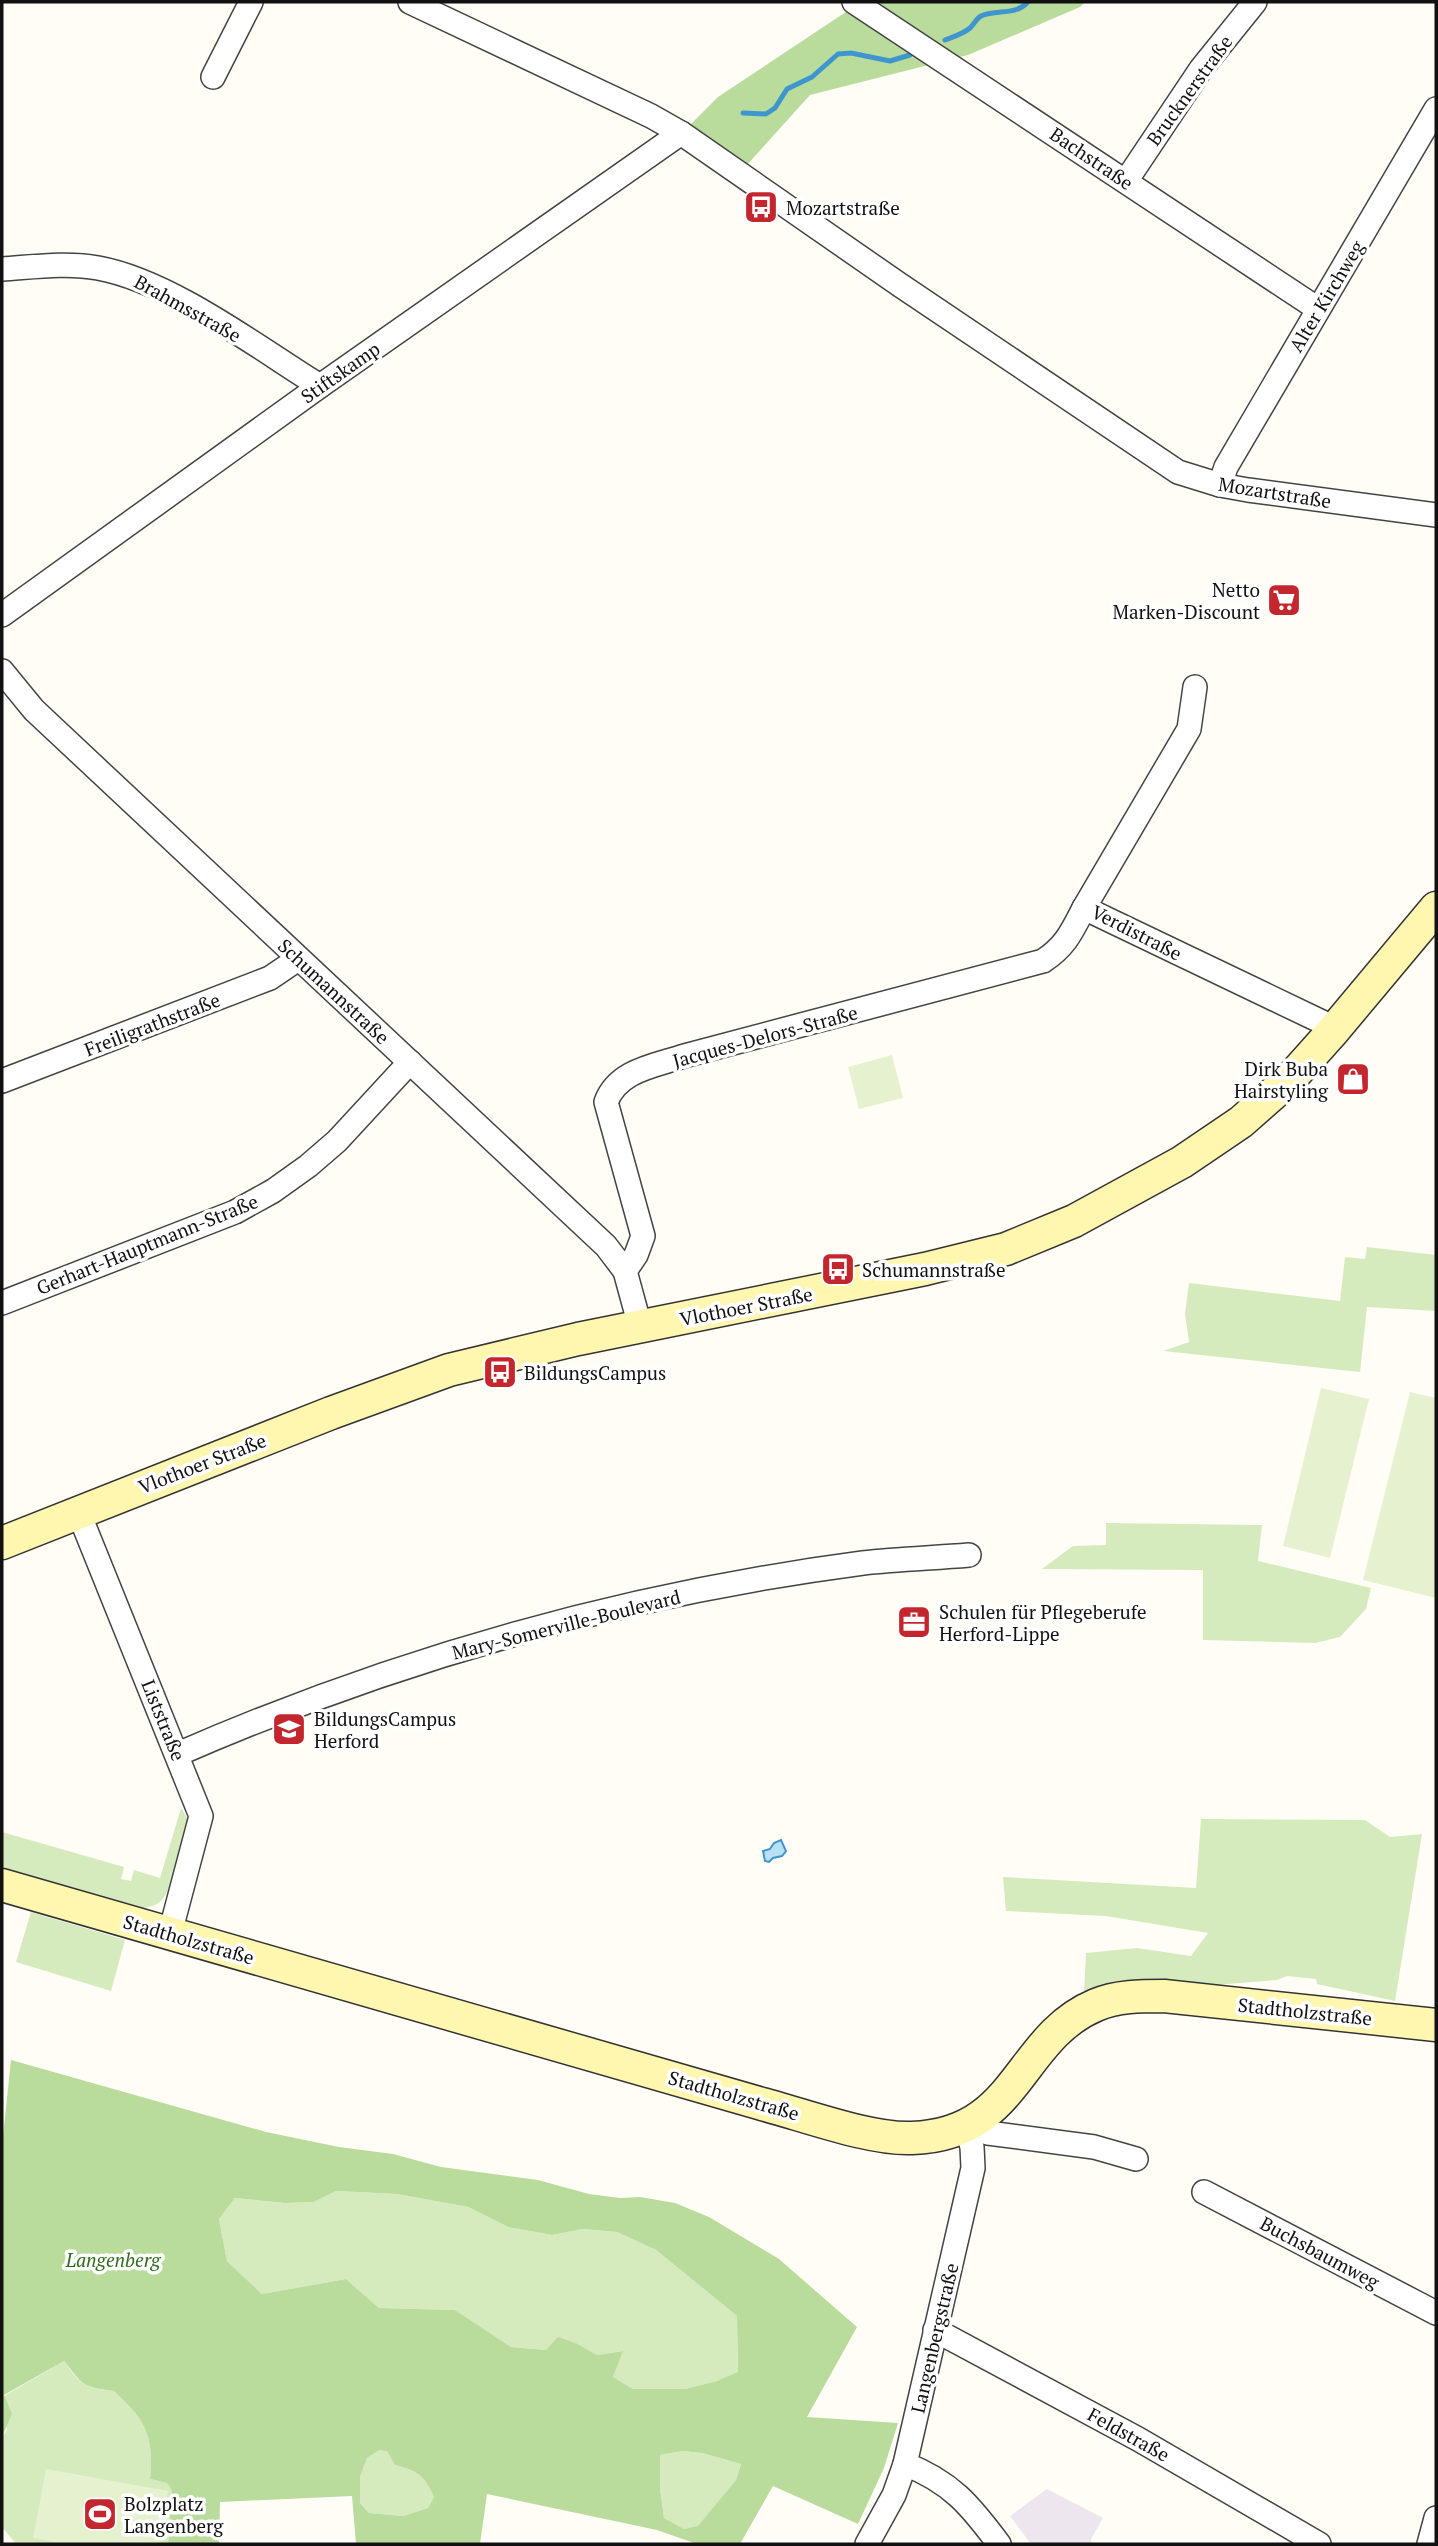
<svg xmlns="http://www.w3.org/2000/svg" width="1438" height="2546" font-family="'PT Serif',serif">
	<rect width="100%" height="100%" fill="#fffdf5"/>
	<path fill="#eee6ef" d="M1047,2489L1103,2518L1091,2539L1092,2544H1031L1010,2516Z"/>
	<g fill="#d5ebbd">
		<path d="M1367,1247L1436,1255V1311L1367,1307L1360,1372L1163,1351L1189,1342L1185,1314L1189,1283L1340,1301L1345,1257L1365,1259Z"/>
		<path d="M1106,1523L1262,1525L1258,1561L1371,1588L1366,1609L1340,1637L1315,1643L1203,1640V1570L1042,1569L1073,1546L1106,1545Z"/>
		<path d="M181,1808L188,1819L168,1891C162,1902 156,1906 144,1908L2,1868V1832L124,1867L121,1879L131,1881L134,1870L160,1878Z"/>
		<path d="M1201,1819L1365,1820L1390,1837L1422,1834L1395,2001L1317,1984L1316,1979L1287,1976L1277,1980L1202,1986L1124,1983L1084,1993L1086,1953L1137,1948L1191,1956L1208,1933L1106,1916L1006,1911L1003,1877L1196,1888Z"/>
		<path d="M31,1912L125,1940L111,1991L16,1962Z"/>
		<path d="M336,2191L397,2194L468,2207L508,2227L552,2235L583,2229L617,2232L656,2250L737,2316L738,2373L717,2381L685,2389H633L613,2377L622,2351L597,2355L578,2344L546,2350L511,2347L455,2310L379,2308L346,2279L262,2294L227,2261L219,2219L235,2198L285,2203L314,2202Z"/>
		<path d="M64,2361C80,2385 86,2388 114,2391C146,2421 154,2435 150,2479L167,2483L172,2491L168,2544H16L2,2527V2437L7,2430L4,2396Z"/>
		<path d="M380,2450H387L395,2465C418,2471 424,2475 434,2497L428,2508L403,2516L369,2513L360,2503V2477L367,2458Z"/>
		<path d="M682,2451L702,2453L741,2464L736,2480L698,2527L684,2529L664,2518L660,2488V2455Z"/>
	</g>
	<g fill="#b9dc9c" fill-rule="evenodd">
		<path d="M861,2H1085L1080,7L968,55L810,95L746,166L689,126L718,97Z"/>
		<path d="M11,2060L266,2132L339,2147L393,2154L441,2167L538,2180L589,2194L620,2198L640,2197L675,2203L709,2217L779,2259L857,2327L807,2417L898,2423L884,2468L858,2524L773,2486L740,2544H697L657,2530L487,2494L480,2544H356L352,2496L220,2502L219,2544H168L172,2491L167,2483L150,2479C154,2435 146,2421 114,2391C82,2387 83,2385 64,2361L4,2395L12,2414L2,2437V2146ZM336,2191L397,2194L468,2207L508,2227L552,2235L583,2229L617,2232L656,2250L737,2316L738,2372L717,2381L685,2389H633L613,2377L623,2351L597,2355L578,2344L558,2337L546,2350L511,2347L455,2310L379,2308L346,2279L262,2294L227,2261L219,2219L235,2198L285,2203L314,2202ZM380,2450L387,2451L395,2465C418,2471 424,2475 434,2497L428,2508L403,2516L369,2513L360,2503V2477L367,2458ZM682,2451L702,2453L741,2464L736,2480L698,2526L684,2529L664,2518L660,2488V2455Z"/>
	</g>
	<g fill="#e6f2cf">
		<path d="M892,1055L903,1098L859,1109L848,1067Z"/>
		<path d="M1321,1388L1369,1399L1330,1558L1283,1546Z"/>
		<path d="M1410,1392L1436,1398V1598L1363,1580Z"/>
		<path d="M46,2469L168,2491L158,2544H68L33,2538Z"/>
	</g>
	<path fill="#b9e0f7" stroke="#3f96cf" stroke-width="2" d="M781,1840L786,1851L782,1856L773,1858L769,1862L765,1861L763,1851L770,1849L774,1843Z"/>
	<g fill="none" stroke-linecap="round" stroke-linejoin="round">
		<g stroke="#3f96cf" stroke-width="5">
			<path d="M945,40C953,37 963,34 970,28C974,24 976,19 981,16C998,9 1015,16 1028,2"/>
			<path d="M743,113L766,114L775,108L787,89L812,77L838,54L851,53L890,61L910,55"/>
		</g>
		<g stroke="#444" stroke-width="26">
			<g id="street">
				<path d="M410,2L651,116L681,133L900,285L1178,472L1220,485L1248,490L1436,515"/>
				<path d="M854,2L1318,309"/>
				<path d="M213,77L251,2"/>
				<path d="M1126,181L1201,69L1255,2"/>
				<path d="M2,269C33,267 67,262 98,268C170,281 257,347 320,386"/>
				<path d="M1220,485L1226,467L1436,109"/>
				<path d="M2,615L320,386L681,133"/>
				<path d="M2,671L34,710L606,1246L625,1271L640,1326"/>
				<path d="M1195,687L1189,729L1084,908L1320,1021L1334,1030"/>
				<path d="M2,1081L270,978L298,959"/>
				<path d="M625,1271L636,1255L643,1236L606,1102C618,1070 655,1066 684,1056L1043,961C1066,946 1072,931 1084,908"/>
				<path d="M2,1303L235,1212L273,1191L308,1166L337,1141L410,1062"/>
				<path d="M78,1511L201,1816L170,1933"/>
				<path d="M178,1754C396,1659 627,1594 863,1563C898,1559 934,1558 969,1555"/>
				<path d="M966,2126L988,2133L1094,2147L1136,2159"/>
				<path d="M1204,2192L1436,2313"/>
				<path d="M935,2330L1138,2439L1319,2544"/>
				<path d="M905,2464C951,2482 970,2505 999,2544"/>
				<path d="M867,2544L894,2495L905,2464L973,2168L972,2147L966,2126"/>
				<path d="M1429,2544L1436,2518"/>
			</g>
		</g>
		<g stroke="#333" stroke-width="35">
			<g id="secondary">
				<path d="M2,1543L331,1413L449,1370L578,1339L925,1269L1006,1249L1074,1221L1182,1162L1241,1122L1292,1077L1334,1030L1436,908"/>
				<path d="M2,1885L762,2104C804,2115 871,2140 912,2138C1019,2135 1017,2038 1096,2005C1117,1996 1141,1996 1164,1996L1436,2025"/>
			</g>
		</g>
		<use href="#street" stroke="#fff" stroke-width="23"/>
		<use href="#secondary" stroke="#fff6b0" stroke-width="32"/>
	</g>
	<defs>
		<g id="bus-square" transform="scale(1.75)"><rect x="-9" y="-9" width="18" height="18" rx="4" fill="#c4262e" stroke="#fff"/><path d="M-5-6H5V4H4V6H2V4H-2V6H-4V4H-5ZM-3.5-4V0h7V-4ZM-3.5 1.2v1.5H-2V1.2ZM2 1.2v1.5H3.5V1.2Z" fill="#fff"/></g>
		<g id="supermarket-square" transform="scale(1.75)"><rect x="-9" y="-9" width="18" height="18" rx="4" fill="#c4262e" stroke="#fff"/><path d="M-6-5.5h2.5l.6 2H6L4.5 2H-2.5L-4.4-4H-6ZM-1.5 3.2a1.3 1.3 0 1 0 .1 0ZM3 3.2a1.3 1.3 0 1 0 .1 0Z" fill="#fff"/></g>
		<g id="shop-square" transform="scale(1.75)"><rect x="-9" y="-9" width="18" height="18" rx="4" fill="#c4262e" stroke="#fff"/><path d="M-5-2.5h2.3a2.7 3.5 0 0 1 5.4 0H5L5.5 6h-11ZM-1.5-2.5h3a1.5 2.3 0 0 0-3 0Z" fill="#fff"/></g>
		<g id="office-square" transform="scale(1.75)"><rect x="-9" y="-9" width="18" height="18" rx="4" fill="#c4262e" stroke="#fff"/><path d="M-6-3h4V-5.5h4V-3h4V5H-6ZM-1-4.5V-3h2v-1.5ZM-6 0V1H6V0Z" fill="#fff"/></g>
		<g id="school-square" transform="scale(1.75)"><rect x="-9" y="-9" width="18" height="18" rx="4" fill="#c4262e" stroke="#fff"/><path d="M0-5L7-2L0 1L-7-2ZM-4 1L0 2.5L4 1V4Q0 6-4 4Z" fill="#fff"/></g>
		<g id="stadium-square" transform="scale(1.75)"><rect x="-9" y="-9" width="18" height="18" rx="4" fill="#c4262e" stroke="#fff"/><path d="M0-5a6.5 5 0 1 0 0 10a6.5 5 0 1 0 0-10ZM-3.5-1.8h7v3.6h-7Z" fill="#fff"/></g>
	</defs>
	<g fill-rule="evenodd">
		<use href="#bus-square" x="761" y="207"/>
		<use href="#supermarket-square" x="1284" y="600"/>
		<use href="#shop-square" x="1353" y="1079"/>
		<use href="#bus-square" x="838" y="1269"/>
		<use href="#bus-square" x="500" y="1372"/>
		<use href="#office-square" x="914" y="1622"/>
		<use href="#school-square" x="289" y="1729"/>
		<use href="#stadium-square" x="100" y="2514"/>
	</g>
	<g text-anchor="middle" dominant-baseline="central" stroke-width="7" stroke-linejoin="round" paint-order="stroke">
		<g font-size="19" fill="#111" stroke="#fff">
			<text transform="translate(1189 90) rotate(-54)">Brucknerstraße</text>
			<text transform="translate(1092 158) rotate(34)">Bachstraße</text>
			<text transform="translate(1326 296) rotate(-59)">Alter Kirchweg</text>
			<text transform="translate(188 308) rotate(29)">Brahmsstraße</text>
			<text transform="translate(340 372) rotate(-35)">Stiftskamp</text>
			<text transform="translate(1275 492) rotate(9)">Mozartstraße</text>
			<text transform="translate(1137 932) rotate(27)">Verdistraße</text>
			<text transform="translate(334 991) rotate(43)">Schumannstraße</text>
			<text transform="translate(152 1024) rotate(-21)">Freiligrathstraße</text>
			<text transform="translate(765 1036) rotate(-15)">Jacques-Delors-Straße</text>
			<text transform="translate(147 1244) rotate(-22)">Gerhart-Hauptmann-Straße</text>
			<text transform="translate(746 1306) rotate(-11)">Vlothoer Straße</text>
			<text transform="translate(202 1463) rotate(-21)">Vlothoer Straße</text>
			<text transform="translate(566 1624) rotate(-14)">Mary-Somerville-Boulevard</text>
			<text transform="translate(164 1720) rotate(68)">Liststraße</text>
			<text transform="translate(189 1939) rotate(16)">Stadtholzstraße</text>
			<text transform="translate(1305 2011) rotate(6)">Stadtholzstraße</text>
			<text transform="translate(734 2095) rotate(16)">Stadtholzstraße</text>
			<text transform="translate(1320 2252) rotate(28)">Buchsbaumweg</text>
			<text transform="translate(934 2338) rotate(-77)">Langenbergstraße</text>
			<text transform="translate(1129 2434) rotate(29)">Feldstraße</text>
		</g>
		<g font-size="19" fill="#111" stroke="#fff" text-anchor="start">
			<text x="786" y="207">Mozartstraße</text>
			<text x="1260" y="589" text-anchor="end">Netto<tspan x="1260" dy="22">Marken-Discount</tspan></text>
			<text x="1328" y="1068" text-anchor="end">Dirk Buba<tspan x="1328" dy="22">Hairstyling</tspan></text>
			<text x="862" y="1269">Schumannstraße</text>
			<text x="524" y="1372">BildungsCampus</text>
			<text x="939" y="1611">Schulen für Pflegeberufe<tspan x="939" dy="22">Herford-Lippe</tspan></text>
			<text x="314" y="1718">BildungsCampus<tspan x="314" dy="22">Herford</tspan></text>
			<text x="124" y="2503">Bolzplatz<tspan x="124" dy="22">Langenberg</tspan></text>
		</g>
		<g font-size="19" font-style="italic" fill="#2f6b1f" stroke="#fff">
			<text x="113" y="2259">Langenberg</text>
		</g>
	</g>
	<rect width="1438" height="2546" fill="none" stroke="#111111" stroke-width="7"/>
</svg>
